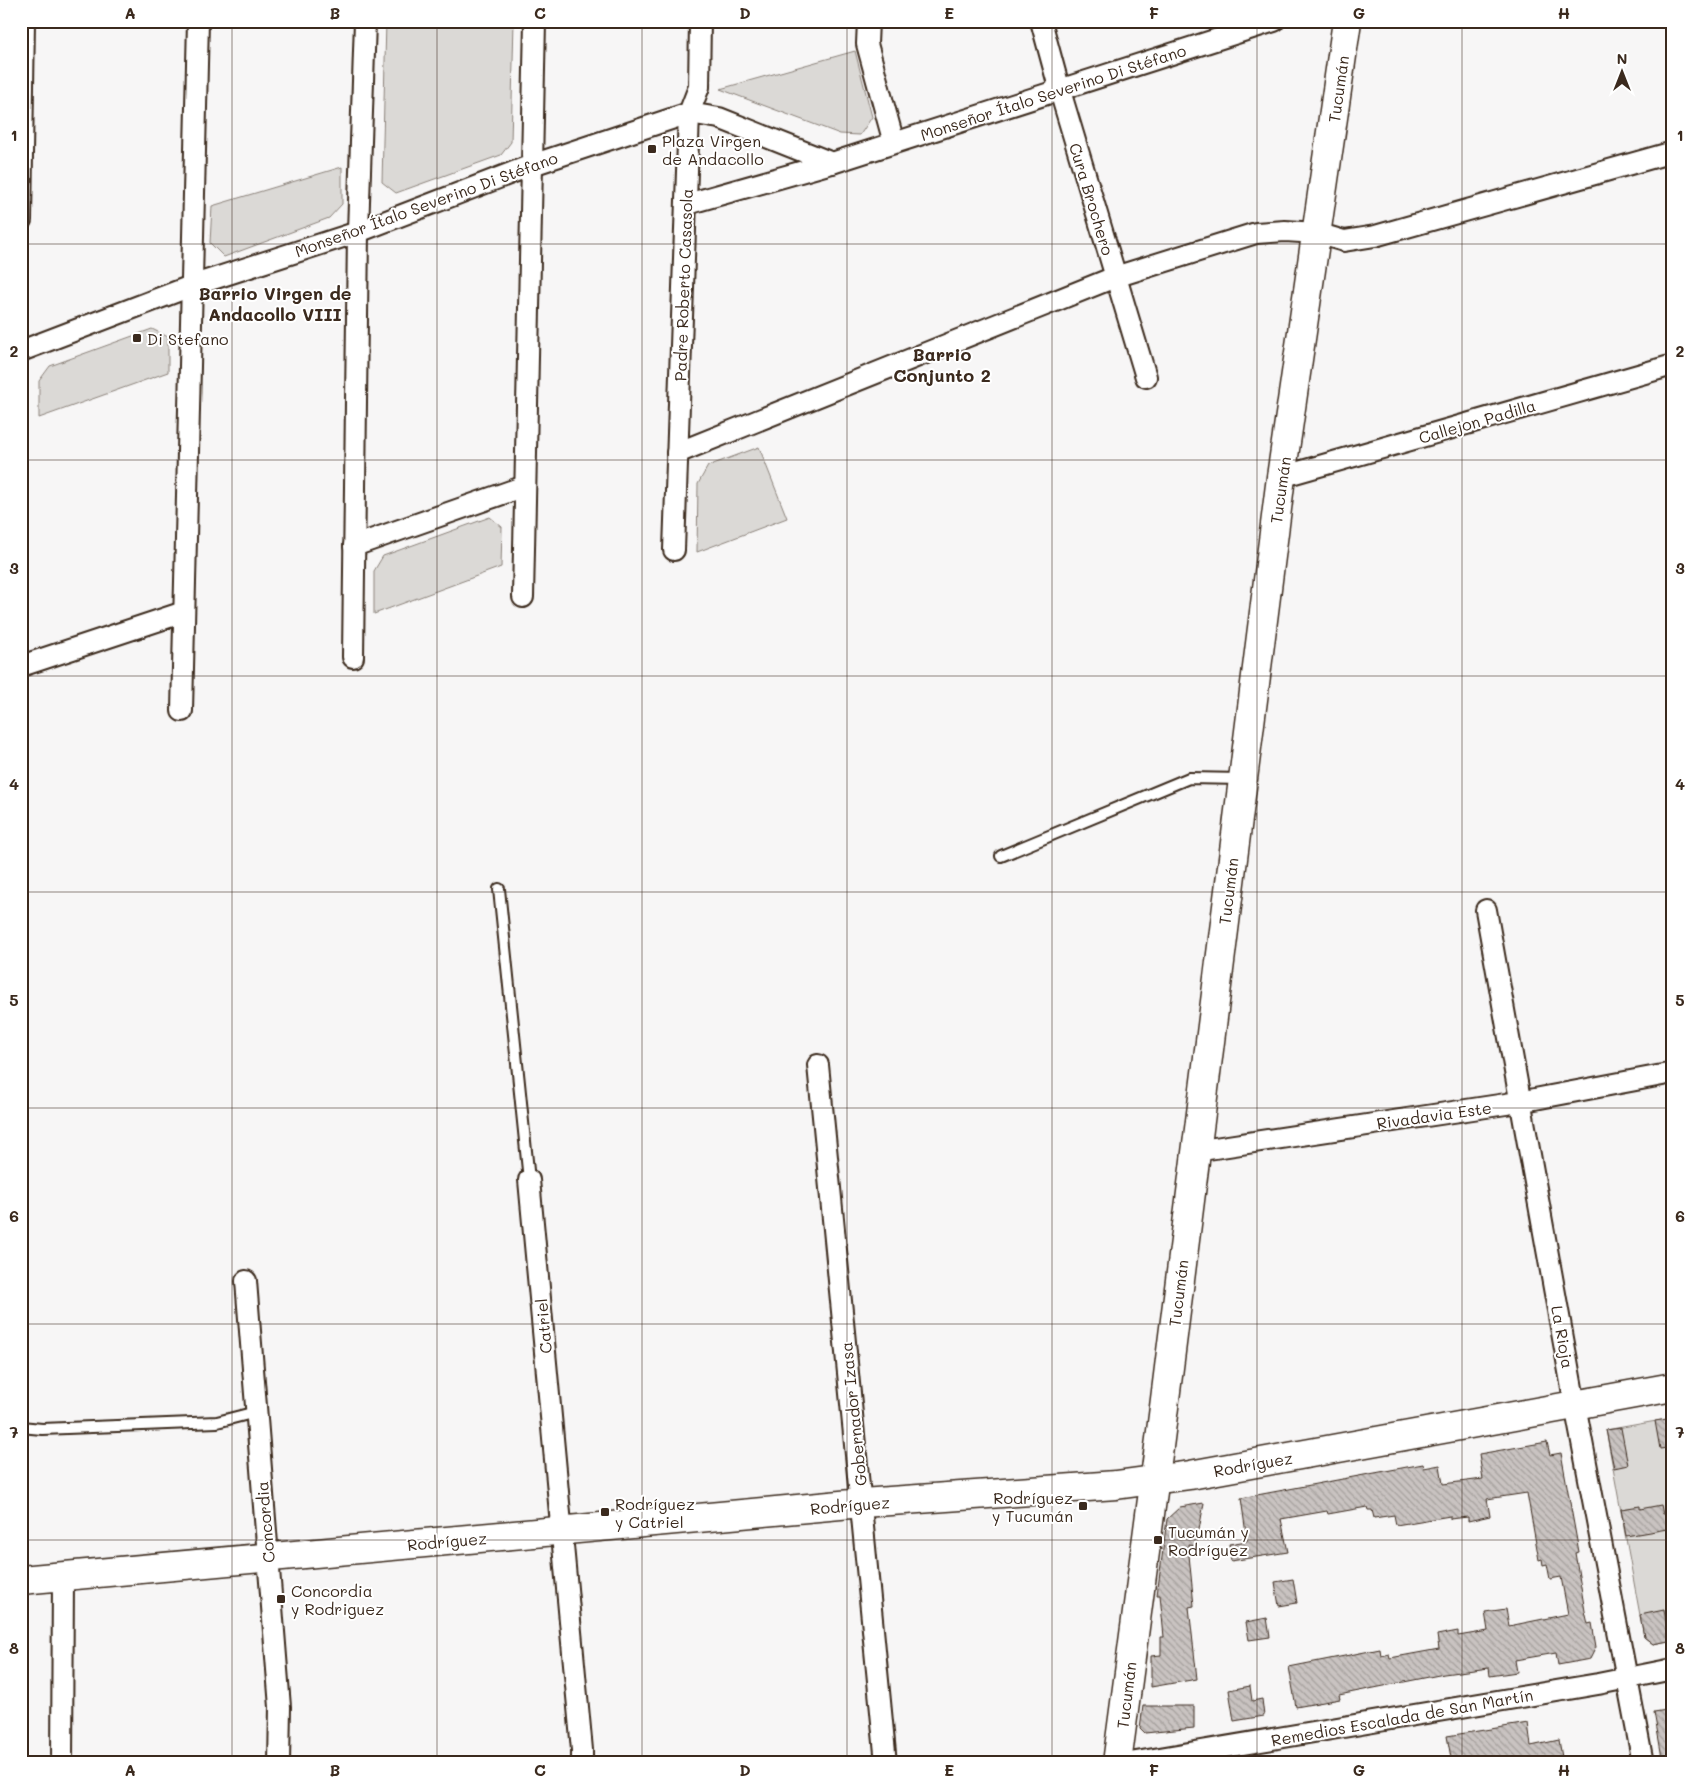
<svg xmlns="http://www.w3.org/2000/svg" width="1694" height="1784" font-family="Mali,sans-serif">
	<defs>
		<pattern id="building-back-hatch" width="6" height="6" patternUnits="userSpaceOnUse" patternTransform="scale(1.25)"><rect width="6" height="6" fill="#c9c3c1"/><path d="M-1 5l2 2M0 0l6 6M5-1l2 2" fill="none" stroke="#a49f9c"/></pattern>
	</defs>
	<rect width="100%" height="100%" fill="#f7f6f6"/>
	<filter id="ink" filterUnits="userSpaceOnUse"><feTurbulence type="fractalNoise" baseFrequency=".02" numOctaves="2"/><feDisplacementMap in="SourceGraphic" scale="10" xChannelSelector="R" yChannelSelector="G"/><feConvolveMatrix kernelMatrix="1 2 1 2 8 2 1 2 1" color-interpolation-filters="sRGB"/></filter>
	<g filter="url(#ink)">
		<g fill="#dbd9d6" stroke="#8b827a">
			<path d="M386,21H514L511,142L501,155L396,193L382,182Z"/>
			<path d="M855,51L872,117L860,135L840,134L720,89Z"/>
			<path d="M342,167V204L329,218L224,257L210,243L212,206Z"/>
			<path d="M152,329L168,337V372L39,418V381L50,366Z"/>
			<path d="M759,447L787,518L697,552L698,484L708,466Z"/>
			<path d="M490,517L502,527L501,567L374,614V571L383,556Z"/>
			<path d="M1673,1418V1640L1653,1644L1644,1637L1606,1430Z"/>
		</g>
		<g fill="url(#building-back-hatch)" stroke="#3b2a1e">
			<path d="M1673,1418V1447L1660,1449L1655,1421Z"/>
			<path d="M1621,1428L1628,1465L1614,1468L1606,1430Z"/>
			<path d="M1547,1442L1550,1455L1561,1453L1579,1552L1575,1553L1585,1611L1588,1624L1592,1623L1596,1647L1590,1659L1558,1665L1556,1653L1515,1660L1517,1672L1490,1676L1489,1668L1444,1674L1339,1695L1340,1699L1296,1707L1289,1667L1380,1649L1381,1656L1389,1654L1390,1658L1439,1649L1437,1635L1458,1631V1636L1488,1631L1485,1612L1506,1609L1509,1626L1568,1614L1561,1577L1550,1579L1547,1564L1543,1565L1542,1559L1539,1560L1527,1493L1487,1499L1490,1516L1468,1521V1517L1450,1519V1516L1396,1525L1394,1515L1374,1518L1372,1510H1368L1367,1507L1328,1514L1327,1511L1281,1519L1288,1552L1231,1561L1229,1544L1247,1541L1241,1498L1423,1464L1424,1468L1440,1465L1443,1484L1483,1479L1479,1454Z"/>
			<path d="M1204,1503L1196,1546L1188,1545L1194,1606L1189,1607L1197,1679L1151,1687V1656L1161,1655V1637H1164L1160,1595H1157L1167,1519L1180,1507Z"/>
			<path d="M1661,1505L1663,1514L1673,1512V1528L1626,1536L1621,1509L1640,1506V1509Z"/>
			<path d="M1293,1579L1297,1603L1279,1606L1275,1582Z"/>
			<path d="M1664,1610L1669,1641L1653,1644L1644,1637L1640,1615Z"/>
			<path d="M1267,1618L1270,1637L1249,1640L1246,1622Z"/>
			<path d="M1250,1686L1252,1701L1262,1699L1264,1716L1234,1721L1229,1690Z"/>
			<path d="M1143,1706H1194V1728L1145,1733L1140,1728Z"/>
			<path d="M1673,1709V1763H1663L1654,1712Z"/>
			<path d="M1528,1723L1531,1746L1559,1740L1563,1763H1452L1447,1736Z"/>
		</g>
		<g fill="none" stroke-linecap="round" stroke-linejoin="round">
			<g stroke="#3b2a1e" stroke-width="14">
				<g id="service">
					<path d="M1001,856L1189,778L1242,779"/>
					<path d="M499,889L529,1180"/>
					<path d="M21,1427L42,1429L217,1422L256,1412"/>
				</g>
			</g>
			<g stroke="#3b2a1e" stroke-width="24">
				<g id="minor">
					<path d="M868,21L867,44L894,143"/>
					<path d="M1041,21L1060,91L1146,377"/>
					<path d="M687,204L832,163L1274,21"/>
					<path d="M21,220L24,21"/>
					<path d="M21,351L191,286L358,232L532,165L689,113L719,118L832,163"/>
					<path d="M677,453L1115,277L1256,233L1285,231L1317,233L1344,241L1375,236L1673,152"/>
					<path d="M1281,477L1673,365"/>
					<path d="M354,546L525,486"/>
					<path d="M674,550L689,113L699,87L700,21"/>
					<path d="M523,597L535,21"/>
					<path d="M353,657L358,232L365,21"/>
					<path d="M21,666L184,612"/>
					<path d="M182,711L198,21"/>
					<path d="M1486,910L1575,1405L1643,1763"/>
					<path d="M818,1065L886,1763"/>
					<path d="M1195,1151L1519,1102L1673,1073"/>
					<path d="M529,1180L582,1750V1763"/>
					<path d="M246,1281L280,1707L279,1763"/>
					<path d="M62,1763L63,1576"/>
					<path d="M1130,1763L1598,1684L1673,1669"/>
				</g>
			</g>
			<g stroke="#3b2a1e" stroke-width="31">
				<g id="secondary">
					<path d="M21,1580L862,1503L1116,1485L1190,1475L1673,1387"/>
					<path d="M1117,1763L1160,1439L1281,477L1347,21"/>
				</g>
			</g>
			<use href="#service" stroke="#fff" stroke-width="10"/>
			<use href="#minor" stroke="#fff" stroke-width="20"/>
			<use href="#secondary" stroke="#fff" stroke-width="28"/>
		</g>
	</g>
	<path fill="none" stroke="#3b2a1e" stroke-width="1" stroke-opacity="0.55" d="M232,21V1763M437,21V1763M642,21V1763M847,21V1763M1052,21V1763M1257,21V1763M1462,21V1763M21,244H1673M21,460H1673M21,676H1673M21,892H1673M21,1108H1673M21,1324H1673M21,1540H1673"/>
	<g fill="#3b2a1e" stroke="#fff" stroke-width="2">
		<rect x="647" y="144" width="10" height="10" rx="2.5"/>
		<rect x="132" y="333" width="10" height="10" rx="2.5"/>
		<rect x="1078" y="1501" width="10" height="10" rx="2.5"/>
		<rect x="600" y="1507" width="10" height="10" rx="2.5"/>
		<rect x="1153" y="1535" width="10" height="10" rx="2.5"/>
		<rect x="276" y="1594" width="10" height="10" rx="2.5"/>
	</g>
	<g text-anchor="middle" dominant-baseline="central" stroke-width="4" stroke-linejoin="round" paint-order="stroke">
		<g font-size="16" fill="#3b2a1e" stroke="#fff">
			<text transform="translate(1338 89) rotate(-82)">Tucumán</text>
			<text transform="translate(1053 92) rotate(-18)">Monseñor Ítalo Severino Di Stéfano</text>
			<text transform="translate(1092 199) rotate(73)">Cura Brochero</text>
			<text transform="translate(426 204) rotate(-20)">Monseñor Ítalo Severino Di Stéfano</text>
			<text transform="translate(683 285) rotate(-88)">Padre Roberto Casasola</text>
			<text transform="translate(1477 421) rotate(-16)">Callejon Padilla</text>
			<text transform="translate(1280 490) rotate(-82)">Tucumán</text>
			<text transform="translate(1228 891) rotate(-83)">Tucumán</text>
			<text transform="translate(1434 1115) rotate(-8)">Rivadavia Este</text>
			<text transform="translate(1178 1293) rotate(-83)">Tucumán</text>
			<text transform="translate(543 1326) rotate(-95)">Catriel</text>
			<text transform="translate(1563 1337) rotate(80)">La Rioja</text>
			<text transform="translate(853 1414) rotate(-96)">Gobernador Izasa</text>
			<text transform="translate(1253 1464) rotate(-10)">Rodríguez</text>
			<text transform="translate(850 1505) rotate(-5)">Rodríguez</text>
			<text transform="translate(265 1522) rotate(-95)">Concordia</text>
			<text transform="translate(447 1541) rotate(-5)">Rodríguez</text>
			<text transform="translate(1126 1695) rotate(-83)">Tucumán</text>
			<text transform="translate(1402 1717) rotate(-10)">Remedios Escalada de San Martín</text>
		</g>
		<g font-size="16" fill="#3b2a1e" stroke="#fff" text-anchor="start">
			<text x="662" y="140">Plaza Virgen<tspan x="662" dy="18">de Andacollo</tspan></text>
			<text x="147" y="338">Di Stefano</text>
			<text x="1073" y="1497" text-anchor="end">Rodríguez<tspan x="1073" dy="18">y Tucumán</tspan></text>
			<text x="615" y="1503">Rodríguez<tspan x="615" dy="18">y Catriel</tspan></text>
			<text x="1168" y="1531">Tucumán y<tspan x="1168" dy="18">Rodríguez</tspan></text>
			<text x="291" y="1590">Concordia<tspan x="291" dy="18">y Rodriguez</tspan></text>
		</g>
		<g font-size="18" font-weight="bold" fill="#3b2a1e" stroke="#fff">
			<text x="275" y="293">Barrio Virgen de<tspan x="275" dy="21">Andacollo VIII</tspan></text>
			<text x="942" y="354">Barrio<tspan x="942" dy="21">Conjunto 2</tspan></text>
		</g>
	</g>
	<rect width="1694" height="1784" fill="none" stroke="#fff" stroke-width="55"/>
	<g transform="translate(1622 72)" stroke="#ffffff" stroke-width="4" paint-order="stroke">
	<path d="M0-4L9 19L0 12L-9 19Z" fill="#3b2a1e"/>
	<text y="-8" font-size="14" font-weight="bold" text-anchor="middle" fill="#3b2a1e">N</text>
	</g>
	<rect x="28" y="28" width="1638" height="1728" fill="none" stroke="#3b2a1e" stroke-width="2"/>
	<g font-size="16" text-anchor="middle" font-weight="bold" fill="#3b2a1e">
		<text x="130" y="19">A</text>
		<text x="335" y="19">B</text>
		<text x="540" y="19">C</text>
		<text x="745" y="19">D</text>
		<text x="949" y="19">E</text>
		<text x="1154" y="19">F</text>
		<text x="1359" y="19">G</text>
		<text x="1564" y="19">H</text>
		<text x="14" y="141">1</text>
		<text x="1680" y="141">1</text>
		<text x="14" y="357">2</text>
		<text x="1680" y="357">2</text>
		<text x="14" y="574">3</text>
		<text x="1680" y="574">3</text>
		<text x="14" y="790">4</text>
		<text x="1680" y="790">4</text>
		<text x="14" y="1006">5</text>
		<text x="1680" y="1006">5</text>
		<text x="14" y="1222">6</text>
		<text x="1680" y="1222">6</text>
		<text x="14" y="1438">7</text>
		<text x="1680" y="1438">7</text>
		<text x="14" y="1654">8</text>
		<text x="1680" y="1654">8</text>
		<text x="130" y="1776">A</text>
		<text x="335" y="1776">B</text>
		<text x="540" y="1776">C</text>
		<text x="745" y="1776">D</text>
		<text x="949" y="1776">E</text>
		<text x="1154" y="1776">F</text>
		<text x="1359" y="1776">G</text>
		<text x="1564" y="1776">H</text>
	</g>
</svg>
